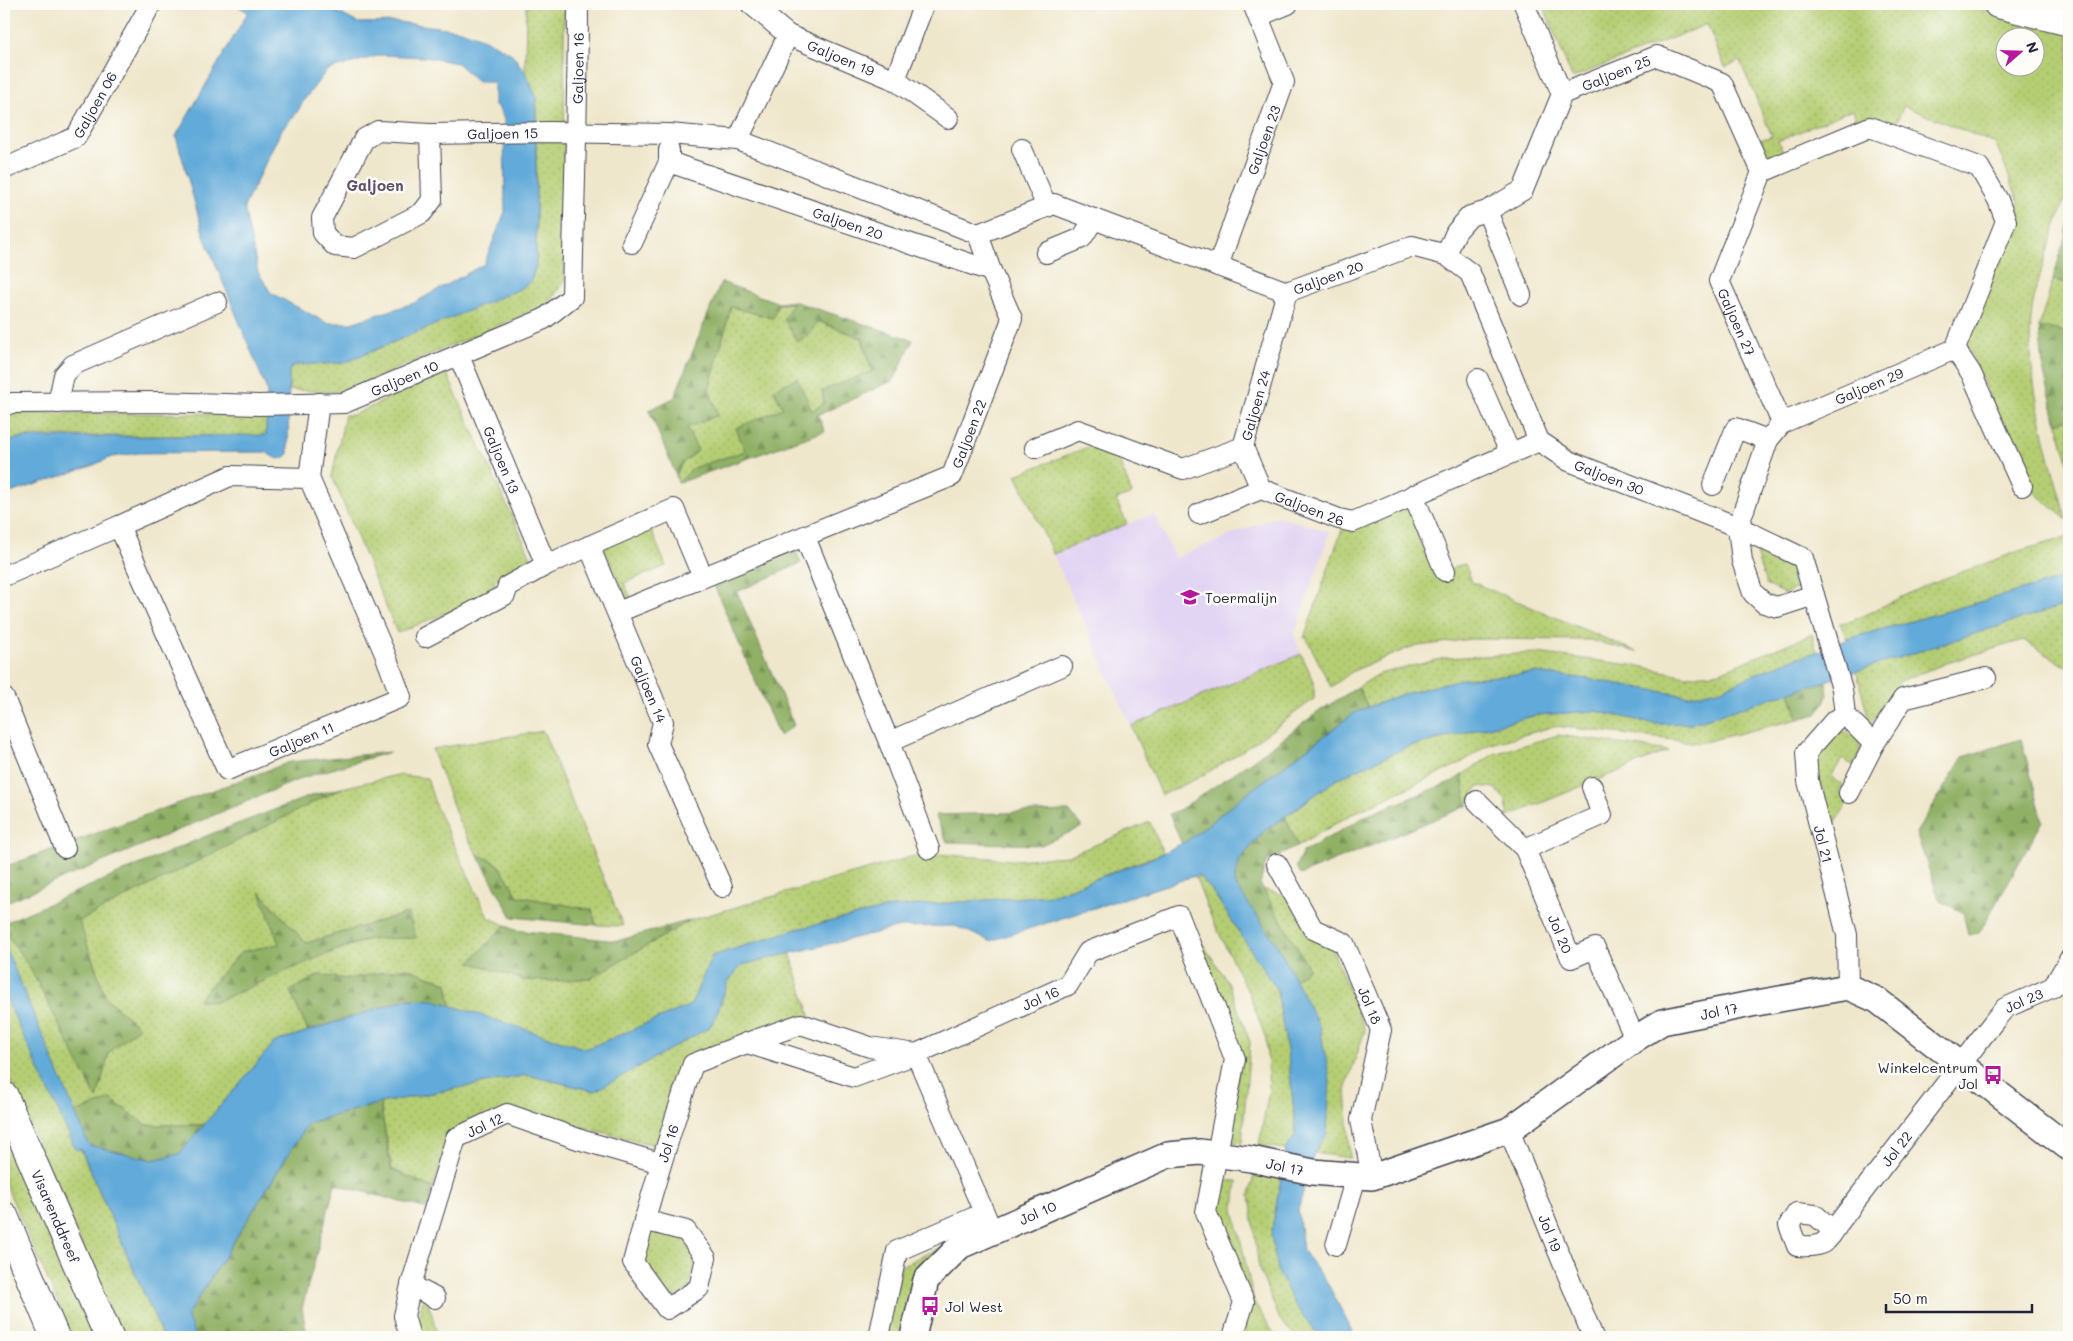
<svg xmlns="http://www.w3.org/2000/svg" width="2073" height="1341" font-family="Mali,sans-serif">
	<defs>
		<pattern id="grass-dots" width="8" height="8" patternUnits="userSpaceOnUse" patternTransform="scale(1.25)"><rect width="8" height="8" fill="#b5ce73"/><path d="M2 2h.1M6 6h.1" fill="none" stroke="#9bb164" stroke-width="1.8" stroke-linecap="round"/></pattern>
		<pattern id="forest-firs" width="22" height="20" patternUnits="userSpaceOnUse" patternTransform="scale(1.25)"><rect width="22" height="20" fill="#90b165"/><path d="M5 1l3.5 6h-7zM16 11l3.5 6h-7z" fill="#759054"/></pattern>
	</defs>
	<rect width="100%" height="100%" fill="#fdfcf7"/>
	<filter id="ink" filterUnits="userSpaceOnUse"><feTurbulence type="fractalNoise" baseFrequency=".02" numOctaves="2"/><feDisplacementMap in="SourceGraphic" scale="10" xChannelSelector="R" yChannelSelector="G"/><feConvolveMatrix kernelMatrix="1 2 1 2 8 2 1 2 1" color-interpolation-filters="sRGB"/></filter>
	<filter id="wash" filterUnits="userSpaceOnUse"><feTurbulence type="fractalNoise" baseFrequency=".0096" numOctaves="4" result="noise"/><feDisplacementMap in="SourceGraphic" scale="20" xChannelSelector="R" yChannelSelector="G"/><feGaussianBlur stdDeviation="1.12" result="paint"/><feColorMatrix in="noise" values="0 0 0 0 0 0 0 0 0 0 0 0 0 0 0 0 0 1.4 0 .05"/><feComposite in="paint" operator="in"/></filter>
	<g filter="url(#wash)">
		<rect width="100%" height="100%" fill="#efe7cc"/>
		<path fill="#e2d4f3" d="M1154,514L1175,558L1277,516L1330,532L1294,635L1301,654L1131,726L1053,554Z"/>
		<g fill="url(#grass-dots)" stroke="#6c7857" fill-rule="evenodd">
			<path d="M526,4H564L565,281L547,305L342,392L289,390V370L295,365L344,363L522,288L531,281L536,265V96L525,72Z"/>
			<path d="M1543,4H1965L2069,32V192H2067C2056,227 2042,262 2034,298C2020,362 2049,458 2067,520L2029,488L1965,341L2019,202L1996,144L1904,106L1895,125C1882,120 1871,118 1857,123L1853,109L1778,141L1785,155C1772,161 1763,152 1757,141L1772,136L1740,61L1725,67L1707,24L1572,78ZM2006,38H2036V68H2006Z"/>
			<path d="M2069,279V332L2039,327L2053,280L2067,283Z"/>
			<path d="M794,303L809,335L817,321L862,338L872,372L822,391L824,403L812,411L774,390L783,408L745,451L693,468L678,483L676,475L682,463L698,451L687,428L718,415L709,390L731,307L772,318L778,304Z"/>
			<path d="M446,372L534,564L494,580L498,592L397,633L332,476L345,415H353Z"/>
			<path d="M15,413L267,414L266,436H35L18,438L4,444V418Z"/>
			<path d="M2069,419V465L2057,423Z"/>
			<path d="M1103,441L1113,445L1132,494L1116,500L1127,524L1053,554L1016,475Z"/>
			<path d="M1412,503L1442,575L1457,566L1465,564L1472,582L1637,652L1590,640L1471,639L1411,647L1353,671L1331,687L1306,637L1304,638L1343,526Z"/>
			<path d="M649,525L666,566L624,583L631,598L627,600L603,546Z"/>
			<path d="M2069,537V577L1847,639L1840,623L1852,621L1926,585L2022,550Z"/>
			<path d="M1753,545L1801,565L1806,584L1784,594L1766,584Z"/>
			<path d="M2069,604V668L2023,640L1947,663L1900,681L1870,724L1856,670Z"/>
			<path d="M1812,634L1817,652L1789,660L1719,690L1687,696L1589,679L1535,673L1461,679L1400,695L1368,707L1358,687L1379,674L1445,658L1537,653L1639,666L1686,676L1720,672Z"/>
			<path d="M1301,654L1314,681V699C1266,734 1217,773 1161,795L1131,726Z"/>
			<path d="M1790,692L1798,719L1700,743L1555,726L1488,745L1461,763L1350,815L1298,846L1285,817L1337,779L1407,747L1537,715L1596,711L1656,724L1693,723Z"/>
			<path d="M1838,730C1849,731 1859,738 1861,749L1854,766L1842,759L1831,777L1843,785L1839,792L1850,799L1832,828L1815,758Z"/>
			<path d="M543,731L623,926L596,925L592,910L518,896L498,864L477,854L460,824L432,749Z"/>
			<path d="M1558,735L1668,751L1507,817L1506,801L1495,788L1478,786L1467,806L1462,775L1494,754Z"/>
			<path d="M397,775L427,778L436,807L488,917L505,925L471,962L524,980L556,981L591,978L691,920L925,853L1013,860L1068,856L1150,822L1163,853L1052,895L893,907L797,929L712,956L691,1005L586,1049L451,1006L447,983L407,968L347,979L319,975L290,991L308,1031L275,1042L204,1125H146L111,1099L78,1143L163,1337H122L4,1066V930L30,968L97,1098L109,1052L139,1027L106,998L79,921L342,788ZM261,893L306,943L408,913L413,938L370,939L198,1000L241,952L279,944Z"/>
			<path d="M1198,875L1211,889L1277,990L1289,1062L1296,1134L1286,1149L1259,1145L1269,1090L1266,1039L1250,996L1211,917L1195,876Z"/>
			<path d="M1263,889L1291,897L1328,939L1365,1030L1346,1087L1350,1158L1314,1153L1327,1133L1320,1028L1295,980L1308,968Z"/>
			<path d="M1185,917L1228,982L1250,1042L1242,1143L1228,1141L1241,1052Z"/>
			<path d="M790,953L811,1018L684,1065L659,1146L508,1109L450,1132L433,1188L392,1169L380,1103L527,1075L595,1091L716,1016L728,982L741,965Z"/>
			<path d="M4,1136L94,1337H73L4,1181Z"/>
			<path d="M1255,1169L1282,1173L1271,1235L1296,1307L1320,1337H1296L1280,1320L1259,1269L1250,1195Z"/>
			<path d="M1220,1180L1237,1181L1234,1209L1254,1302L1276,1337H1239L1246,1287L1211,1196Z"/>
			<path d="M651,1231L685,1238L696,1256L689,1290L663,1301L640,1266Z"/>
			<path d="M939,1248C914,1267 911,1309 904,1337H886L901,1266Z"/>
			<path d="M424,1297L431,1311L438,1337H422L417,1321Z"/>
		</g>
		<g fill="url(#forest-firs)" stroke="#596a50">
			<path d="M2069,223V279L2068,283L2053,280Z"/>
			<path d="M721,282L779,303L793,301L913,340L894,380L818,415L825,431L678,483L693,468L745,451L736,428L783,408L774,389L797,378L812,411L824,403L822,391L872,371L862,338L818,321L809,335L797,342L784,319L793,303L778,304L773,318L731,307L709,389L718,415L687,428L698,451L682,463L676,475L649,410L674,398Z"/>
			<path d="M2039,327L2069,332V419L2057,423L2044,373Z"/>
			<path d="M795,548L801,563L737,592L794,725L779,736L713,583Z"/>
			<path d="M1826,681L1828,695L1817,714L1798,719L1790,692Z"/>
			<path d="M1358,687L1368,707L1356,712L1242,797L1187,841L1182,844L1169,814L1181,809L1252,761L1321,710Z"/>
			<path d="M2021,739L2043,821L1979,933L1968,935L1963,912L1940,901L1916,833L1963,757Z"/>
			<path d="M390,752L305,777L4,903V867L290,762Z"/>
			<path d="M1462,775L1467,806L1300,875L1296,866L1303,852L1368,815L1453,781Z"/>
			<path d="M342,788L79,921L106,998L139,1027L109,1052L97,1099L30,968L4,930V923L206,836L313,795Z"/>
			<path d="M1069,811L1082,827L1041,845L947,842L935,815Z"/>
			<path d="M1285,817L1298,846L1266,862L1260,884L1309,968L1295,980L1277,945L1233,883L1240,859L1263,832Z"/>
			<path d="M477,854L498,864L518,896L592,910L596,925L512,917Z"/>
			<path d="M260,892L306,943L408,913L416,938L370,939L335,950L216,1002L198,1000L241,952L279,944Z"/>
			<path d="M691,920L591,978L556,981L524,980L470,962L505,925L515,930L617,941Z"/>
			<path d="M406,968L447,983L451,1006L434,1000L407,999L308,1031L290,991L319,975L347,979Z"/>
			<path d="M111,1099L146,1125H204L179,1154L153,1160L78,1143L67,1116Z"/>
			<path d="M380,1103L391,1169L433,1188L427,1209L335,1184L302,1308L307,1337H196L187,1316L308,1123Z"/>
		</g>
		<g fill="#62aad9" stroke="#42668a" fill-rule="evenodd">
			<path d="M234,4H302L333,10L358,23L398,22L461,30L487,40L512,54L525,72L536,96V265L531,281L522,288L344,363L295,365L289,370L288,455C279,462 274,458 266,452L138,453L112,457L89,467L4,495V444L18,438L266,435L267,390L204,236L176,136L248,12ZM381,55L425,57L457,63L478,82H494V104L499,109L504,119L505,212L484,264L414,303L351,323H327L271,293L258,272L244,207L282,129L296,114L304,100L327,70Z"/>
			<path d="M2069,577V604L1693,723L1656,724L1596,711L1537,715L1407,747L1337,779L1263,832L1240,859L1234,883L1277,945L1320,1028L1330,1080L1327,1133L1314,1153L1298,1210L1303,1251L1329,1286L1355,1337H1320L1296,1307L1277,1270L1271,1235L1286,1149L1296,1134L1289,1062L1277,990L1211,889L1198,875L990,941L955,926L900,927L742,965L728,982L716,1016L710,1027L595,1091L527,1075L380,1103L308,1123L187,1316L196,1337H163L81,1149L76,1150L4,994V944L89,1145L153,1160L179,1154L275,1042L407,999L434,1000L586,1049L691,1005L712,956L797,929L893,907L1052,895L1150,859L1187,841L1242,797L1356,712L1400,695L1461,679L1535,673L1589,679L1687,696L1719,690L1789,660L1817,652L1851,638Z"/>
		</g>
	</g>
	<g filter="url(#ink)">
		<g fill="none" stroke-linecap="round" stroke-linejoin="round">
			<g stroke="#414051" stroke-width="22">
				<g id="minor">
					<path id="s1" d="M751,4L788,35L895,80L924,4"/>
					<path d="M1259,16L1288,4"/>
					<path d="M895,80L948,118"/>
					<path id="s2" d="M1562,94L1657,56L1722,83L1762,172L1719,281L1782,423L1768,440L1738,527L1742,561L1753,593L1764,603L1777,607L1814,595"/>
					<path id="s3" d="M430,134L432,200L422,213L354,248L335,246L323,233L322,218L364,139L378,131L430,134L549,132L669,134L738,140L978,234L1054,204L1287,292L1412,246L1446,255L1456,232L1470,216L1487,211L1523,190L1562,94L1524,4"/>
					<path d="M738,140L788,35"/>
					<path d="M1022,149L1047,207"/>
					<path id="s4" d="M669,162L991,271L978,234"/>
					<path id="s5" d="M4,169L76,137L151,4"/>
					<path d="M1762,172L1870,127L1979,167L1998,200L2006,221L1955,349L1782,423"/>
					<path d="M1487,211L1521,295"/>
					<path d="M632,243L669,162V150"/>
					<path d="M1046,253L1082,238L1094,219"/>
					<path id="s6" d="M1446,255L1470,273L1539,441L1569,461L1738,527L1803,558L1842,689L1845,715L1874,744"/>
					<path id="s7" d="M1218,266L1284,82L1253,4"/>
					<path d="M1955,349L1971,373L2022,486"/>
					<path id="s8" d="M459,356L546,565"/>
					<path d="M1478,379L1510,453"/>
					<path d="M58,403L64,375L73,365L217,302"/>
					<path id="s9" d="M4,406L11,403L158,402L259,405L344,403L544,319L572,297C574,199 578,101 578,4"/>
					<path d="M1243,447L1261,489"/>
					<path id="s10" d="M1035,448L1078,430L1183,469L1243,447L1287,292"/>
					<path id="s11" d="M309,478L230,476L119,526L227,770L401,697L385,654L309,478L319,403"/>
					<path d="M1713,485L1736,428L1768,440"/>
					<path d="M1413,495L1445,571"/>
					<path id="s12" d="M1199,514L1261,489L1339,519L1353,522L1539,441"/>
					<path d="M805,537L889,742L929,849"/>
					<path id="s13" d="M589,546L663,722L658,744L722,887"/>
					<path d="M4,576L119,526"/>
					<path id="s14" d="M618,612L952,476L1012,319L991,271"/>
					<path d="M425,637L505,595L508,586L546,565L674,509L698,566"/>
					<path d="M4,698L65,848"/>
					<path id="s15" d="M1845,715L1834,721L1806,753L1808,781L1847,935L1848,987"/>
					<path d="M889,742L1062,666"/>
					<path d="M1849,793L1874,744L1903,699L1986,678"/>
					<path id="s16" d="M1477,801L1525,849L1571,958L1595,948L1635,1039"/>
					<path d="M1525,849L1602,815L1592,787"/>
					<path id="s17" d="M1277,864L1313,929L1344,943L1381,1030L1361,1120L1372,1177"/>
					<path d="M747,1043L801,1024L870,1047L916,1054L992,1231"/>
					<path id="s18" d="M1509,1130L1593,1337"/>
					<path id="s19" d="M644,1220L686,1231L706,1258L699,1288L667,1309L633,1262C651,1195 671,1130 693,1064L747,1043L854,1077L916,1054L1068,985L1088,952L1179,916L1235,1059L1206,1212L1244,1302L1233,1337"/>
					<path id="s20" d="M1834,1231L1815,1215L1797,1213L1789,1225L1797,1246C1825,1248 1827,1242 1841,1220L1995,1020L2005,1008L2053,987L2069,960"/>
					<path d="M1336,1245L1356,1177"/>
					<path d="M411,1285L435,1298"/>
					<path id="s21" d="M410,1337L404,1316L411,1285L456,1138L507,1114L581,1140L660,1163"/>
					<path d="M879,1337L897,1251L984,1213"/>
				</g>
			</g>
			<g stroke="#414051" stroke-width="28">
				<g id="tertiary">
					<path id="s22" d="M913,1337L926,1280L960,1246L1168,1155L1200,1152L1251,1159L1313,1172L1372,1177L1509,1130L1635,1039L1662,1022L1751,1004L1848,987L1877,1000L2069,1148"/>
				</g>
			</g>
			<g stroke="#414051" stroke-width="30">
				<g id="secondary">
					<path d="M1998,4L2069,22"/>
					<path id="s23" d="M4,1096L109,1337"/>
					<path d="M4,1216L55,1337"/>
				</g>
			</g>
			<use href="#minor" stroke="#fff" stroke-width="20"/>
			<use href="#tertiary" stroke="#fff" stroke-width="25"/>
			<use href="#secondary" stroke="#fff" stroke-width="28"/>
		</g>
	</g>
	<defs>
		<g id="school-bare" transform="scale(1.5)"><path d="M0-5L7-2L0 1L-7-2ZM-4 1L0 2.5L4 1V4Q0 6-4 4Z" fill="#b5179e" stroke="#fdfcf7" stroke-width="2.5" paint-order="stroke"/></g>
		<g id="bus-bare" transform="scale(1.5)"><path d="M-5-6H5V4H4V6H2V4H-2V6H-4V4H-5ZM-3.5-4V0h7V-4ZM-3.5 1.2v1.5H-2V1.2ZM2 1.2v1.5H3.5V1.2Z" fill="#b5179e" stroke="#fdfcf7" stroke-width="2.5" paint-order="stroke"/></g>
	</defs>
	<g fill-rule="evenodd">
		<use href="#school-bare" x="1190" y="597"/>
		<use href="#bus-bare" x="1993" y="1075"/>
		<use href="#bus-bare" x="930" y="1306"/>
	</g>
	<g text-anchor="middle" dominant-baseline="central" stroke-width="5" stroke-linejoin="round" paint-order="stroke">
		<g font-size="14" fill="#22223b" stroke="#fdfcf7">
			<text stroke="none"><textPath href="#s1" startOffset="106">Galjoen 19</textPath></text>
			<text stroke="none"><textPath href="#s9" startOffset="822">Galjoen 16</textPath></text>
			<text stroke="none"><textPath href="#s2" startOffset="58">Galjoen 25</textPath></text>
			<text stroke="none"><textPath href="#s5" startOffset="116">Galjoen 06</textPath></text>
			<text stroke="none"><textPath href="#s3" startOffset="441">Galjoen 15</textPath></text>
			<text stroke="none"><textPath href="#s7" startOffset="134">Galjoen 23</textPath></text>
			<text stroke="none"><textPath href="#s4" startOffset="189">Galjoen 20</textPath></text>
			<text stroke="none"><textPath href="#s3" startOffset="1309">Galjoen 20</textPath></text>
			<text stroke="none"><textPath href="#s2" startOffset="432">Galjoen 27</textPath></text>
			<text stroke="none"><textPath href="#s9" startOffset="406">Galjoen 10</textPath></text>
			<text transform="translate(1869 386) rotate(-23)">Galjoen 29</text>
			<text stroke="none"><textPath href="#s10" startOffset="266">Galjoen 24</textPath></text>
			<text stroke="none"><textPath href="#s14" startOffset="406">Galjoen 22</textPath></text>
			<text stroke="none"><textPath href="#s8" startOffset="112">Galjoen 13</textPath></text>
			<text stroke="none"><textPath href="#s6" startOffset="291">Galjoen 30</textPath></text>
			<text stroke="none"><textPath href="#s12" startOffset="119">Galjoen 26</textPath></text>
			<text stroke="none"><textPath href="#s13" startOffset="155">Galjoen 14</textPath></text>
			<text stroke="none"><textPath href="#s11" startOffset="548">Galjoen 11</textPath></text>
			<text stroke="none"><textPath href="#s15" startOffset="148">Jol 21</textPath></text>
			<text stroke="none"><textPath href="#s16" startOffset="160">Jol 20</textPath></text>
			<text stroke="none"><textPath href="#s19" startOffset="784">Jol 16</textPath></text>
			<text stroke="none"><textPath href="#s20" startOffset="424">Jol 23</textPath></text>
			<text stroke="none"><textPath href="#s17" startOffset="176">Jol 18</textPath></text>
			<text stroke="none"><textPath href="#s22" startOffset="930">Jol 17</textPath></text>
			<text stroke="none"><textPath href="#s21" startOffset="239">Jol 12</textPath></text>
			<text stroke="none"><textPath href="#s19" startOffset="328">Jol 16</textPath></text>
			<text stroke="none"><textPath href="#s20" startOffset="226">Jol 22</textPath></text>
			<text stroke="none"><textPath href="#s22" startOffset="452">Jol 17</textPath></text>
			<text stroke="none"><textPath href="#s22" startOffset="191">Jol 10</textPath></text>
			<text stroke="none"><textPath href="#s23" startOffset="131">Visarenddreef</textPath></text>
			<text stroke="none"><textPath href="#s18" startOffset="111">Jol 19</textPath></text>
		</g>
		<g font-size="14" fill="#22223b" stroke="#fdfcf7" text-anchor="start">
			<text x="1205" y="597">Toermalijn</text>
			<text x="1978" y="1067" text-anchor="end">Winkelcentrum<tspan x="1978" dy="16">Jol</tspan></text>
			<text x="945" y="1306">Jol West</text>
		</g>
		<g font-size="15" font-weight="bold" fill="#5f4e68" stroke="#fdfcf7">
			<text x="375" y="185">Galjoen</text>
		</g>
	</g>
	<rect width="2073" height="1341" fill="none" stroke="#fdfcf7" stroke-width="20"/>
	<g transform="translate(2020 52) rotate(70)"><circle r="24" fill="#fdfcf7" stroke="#a5a5ac"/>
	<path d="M0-4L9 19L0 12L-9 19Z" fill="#b5179e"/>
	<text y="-8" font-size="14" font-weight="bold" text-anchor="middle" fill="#22223b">N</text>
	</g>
	<path d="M1886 1304v8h146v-8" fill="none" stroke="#22223b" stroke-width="2.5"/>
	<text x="1893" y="1304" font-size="15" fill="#22223b" stroke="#fdfcf7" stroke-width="4" paint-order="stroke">50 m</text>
</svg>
